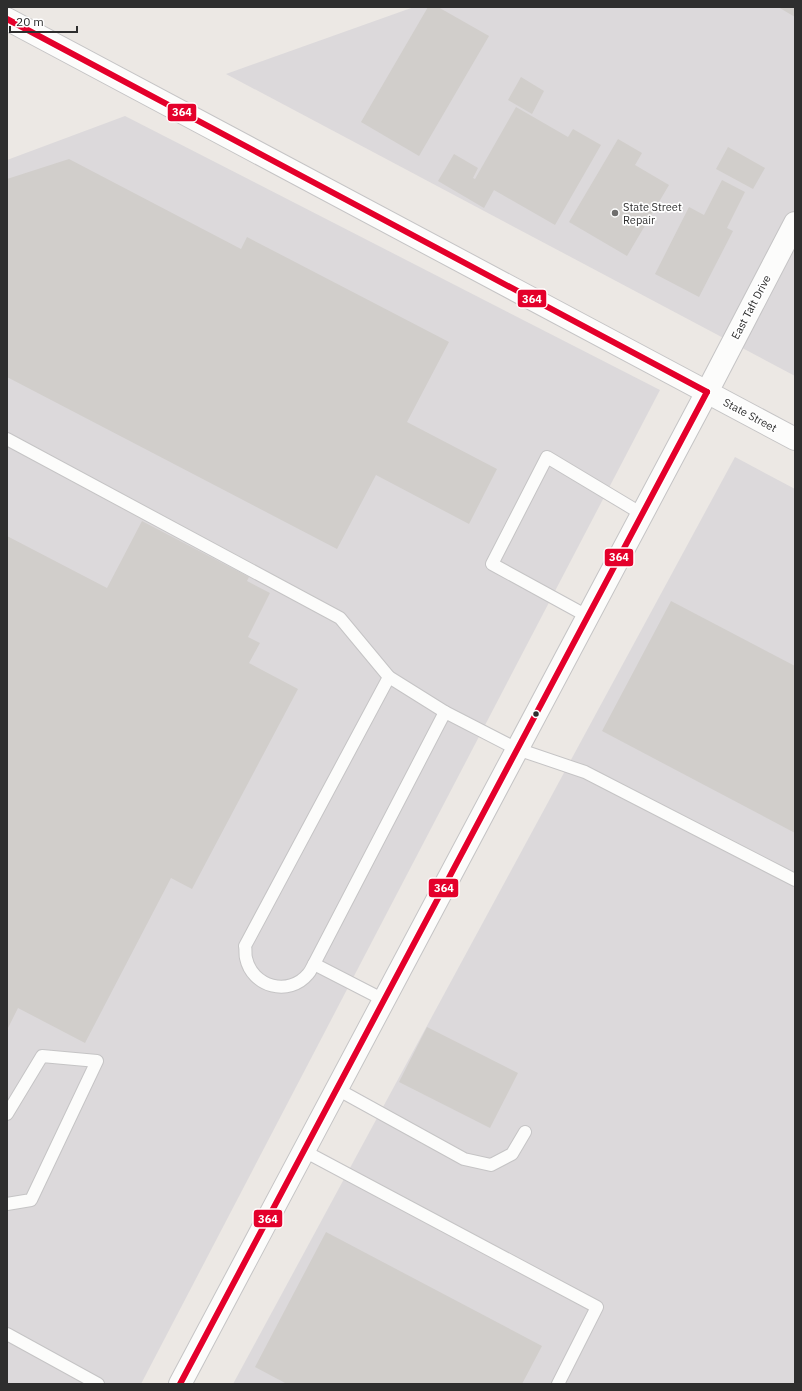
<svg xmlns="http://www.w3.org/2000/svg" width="802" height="1391" font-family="'IBM Plex Sans',sans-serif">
	<rect width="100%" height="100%" fill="#ece8e4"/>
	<g fill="#dcd9db">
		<path d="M414,7H795V376L226,74Z"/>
		<path d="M125,116L660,390L141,1384H7V160Z"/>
		<path d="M735,457L795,489V1384H233Z"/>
	</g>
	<g fill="#d1cecb">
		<path d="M428,7H438L489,36L419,156L361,122Z"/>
		<path d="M778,7H795V17Z"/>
		<path d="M521,77L544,91L532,114L508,100Z"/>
		<path d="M516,107L568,137L573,129L601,145L555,225L494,190L484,208L438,181L454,154L478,168L473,178L475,179Z"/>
		<path d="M618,139L642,153L635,165L669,185L627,256L569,222Z"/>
		<path d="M728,147L765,168L753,189L716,169Z"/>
		<path d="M69,159L241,249L247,237L449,342L407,422L497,469L469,524L376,475L337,549L7,377V179Z"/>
		<path d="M722,180L745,192L727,228L733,231L699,297L655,274L689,207L704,215Z"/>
		<path d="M142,521L249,577L247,581L270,593L248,637L260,643L249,663L298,689L192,889L171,878L85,1043L18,1008L7,1030V536L107,588Z"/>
		<path d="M671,601L795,666V833L602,731Z"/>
		<path d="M427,1027L518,1073L490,1128L399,1082Z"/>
		<path d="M326,1232L542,1346L522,1384H287L255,1367Z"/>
	</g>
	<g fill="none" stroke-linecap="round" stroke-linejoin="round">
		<g stroke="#c5c4c5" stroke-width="14">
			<g id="lane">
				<path d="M7,439L340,618L389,677"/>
				<path d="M587,616L492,564L547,457L642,514"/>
				<path d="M314,964C312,967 311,971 308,974C289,997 252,987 246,958C245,955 246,950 245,946L389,677L445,712"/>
				<path d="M384,1000L314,964L445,712L517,749L585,772L795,880"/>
				<path d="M337,1089L464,1159L491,1165L512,1154L525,1132"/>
				<path d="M7,1114L42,1056L97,1061L31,1200L7,1204"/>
				<path d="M304,1151L597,1307L558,1384"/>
				<path d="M7,1334L98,1384"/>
			</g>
		</g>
		<g stroke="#c5c4c5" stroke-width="24">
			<path id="street" d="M180,1384L707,392L795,223"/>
		</g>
		<g stroke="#c5c4c5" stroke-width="24">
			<path id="secondary" d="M7,19L795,439"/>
		</g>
		<use href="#lane" stroke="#fcfcfb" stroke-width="12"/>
		<use href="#street" stroke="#fcfcfb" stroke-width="22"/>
		<use href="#secondary" stroke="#fcfcfb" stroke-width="22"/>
		<g stroke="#fff" stroke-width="9">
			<g id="bus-1">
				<path d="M7,19L707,392"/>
				<path d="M180,1384L707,392"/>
			</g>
		</g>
		<use href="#bus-1" stroke="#e4002b" stroke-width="6"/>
	</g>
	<circle fill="#706f6e" stroke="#fff" stroke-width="1.5" cx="615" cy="213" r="4"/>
	<circle fill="#2e2e2e" stroke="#fff" stroke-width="1.5" cx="536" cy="714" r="3.5"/>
	<g text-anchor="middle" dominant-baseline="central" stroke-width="3.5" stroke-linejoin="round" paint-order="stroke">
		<g font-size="11" fill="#2e2e2e" stroke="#fff" text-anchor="start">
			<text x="623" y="207">State Street<tspan x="623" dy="13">Repair</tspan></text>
		</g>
		<g font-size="11" fill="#2e2e2e" stroke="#fff">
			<text transform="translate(751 307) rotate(-62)">East Taft Drive</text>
			<text transform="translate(750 415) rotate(28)">State Street</text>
		</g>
	</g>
	<g stroke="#fff" stroke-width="1.5">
		<rect x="167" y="103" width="30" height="19" rx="4" fill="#e4002b"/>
		<rect x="517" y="289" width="30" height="19" rx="4" fill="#e4002b"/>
		<rect x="604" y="548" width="30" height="19" rx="4" fill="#e4002b"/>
		<rect x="428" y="878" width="31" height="20" rx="4" fill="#e4002b"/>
		<rect x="253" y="1209" width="30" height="19" rx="4" fill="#e4002b"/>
	</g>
	<g font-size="11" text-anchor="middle" font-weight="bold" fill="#fff">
		<text x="182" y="116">364</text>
		<text x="532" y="303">364</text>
		<text x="619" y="561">364</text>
		<text x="444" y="892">364</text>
		<text x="268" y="1223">364</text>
	</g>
	<rect width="802" height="1391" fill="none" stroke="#2e2e2e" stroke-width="16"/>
	<path d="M10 26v6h67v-6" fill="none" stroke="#2e2e2e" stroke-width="2"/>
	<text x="16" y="26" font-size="12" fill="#2e2e2e" stroke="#ffffff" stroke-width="3" paint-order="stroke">20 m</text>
</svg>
